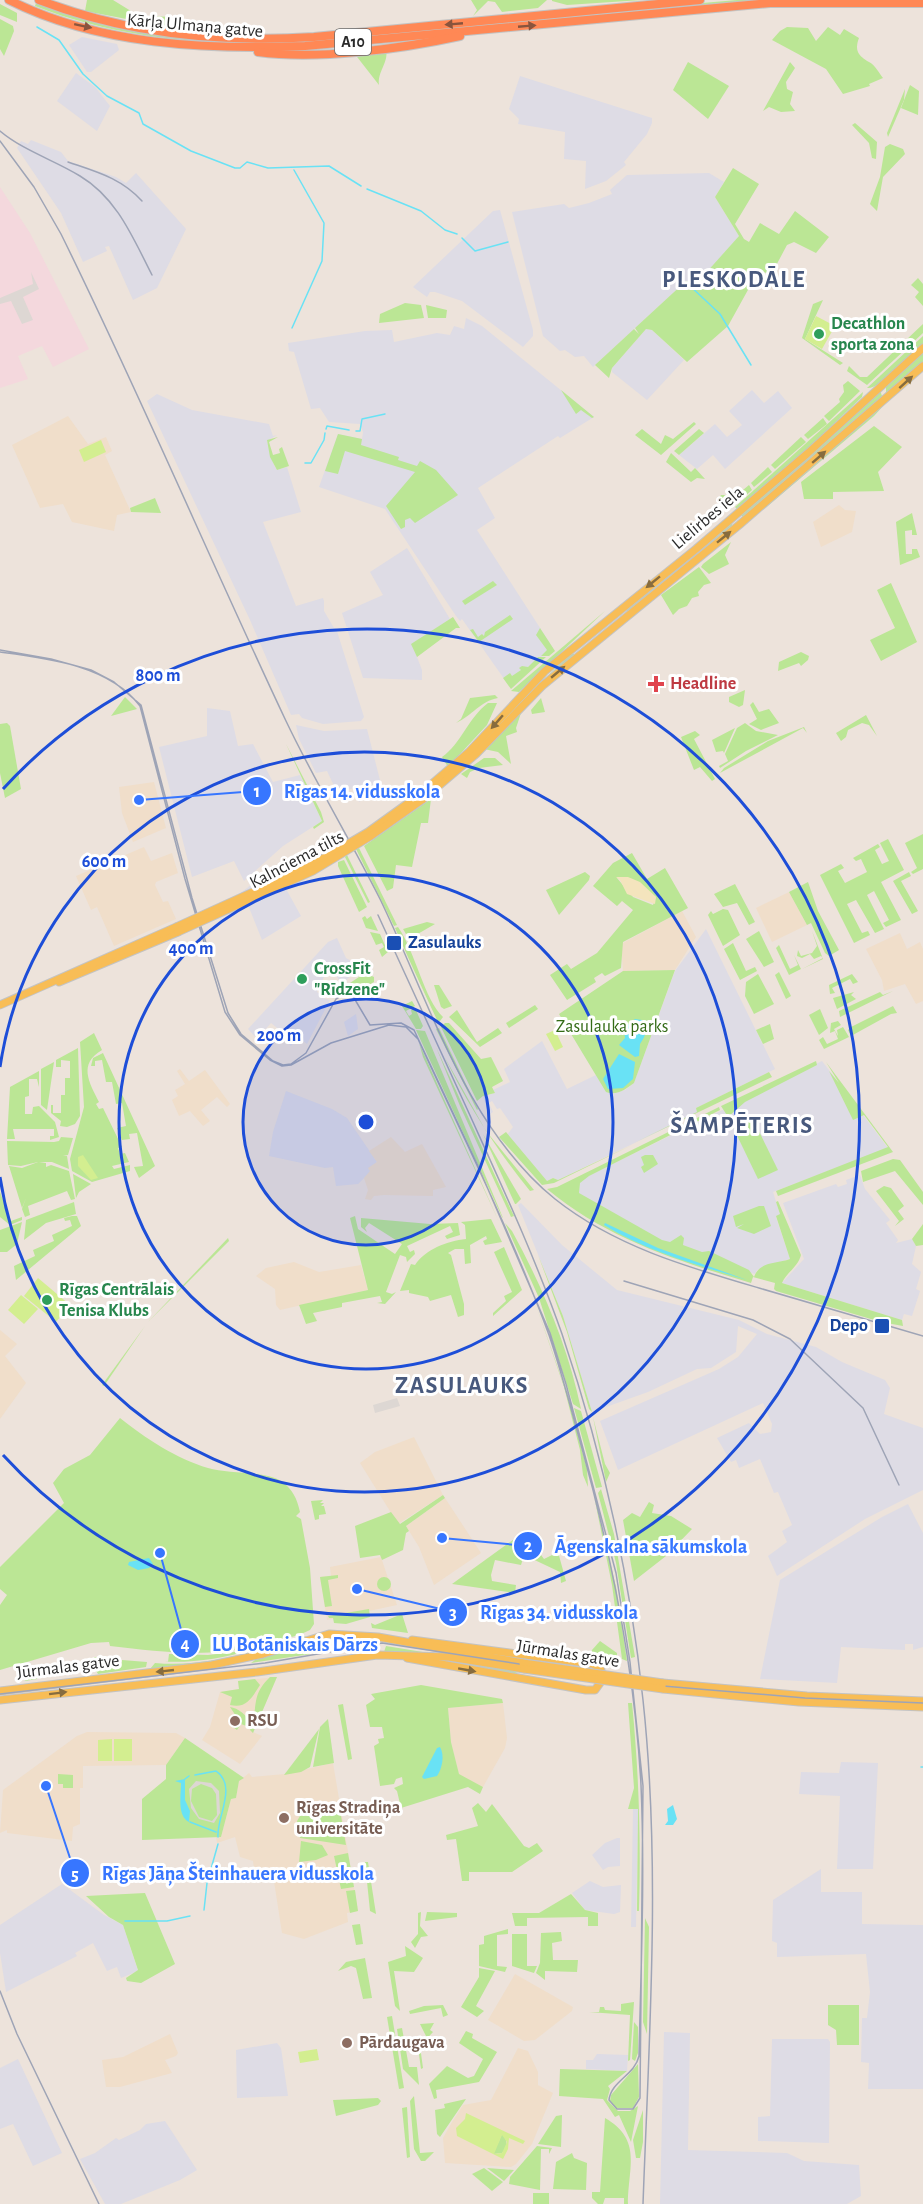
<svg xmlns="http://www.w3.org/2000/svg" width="923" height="2204" font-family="'Alegreya Sans',sans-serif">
	<rect width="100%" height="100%" fill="#ede3db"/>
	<g fill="#dedce5">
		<path d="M82,37L117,44L119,50L91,72H87L69,45Z"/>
		<path d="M76,73L95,87L110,106L97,131L57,101Z"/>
		<path d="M520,76L652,118V123L647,134L624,162L626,165L606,181L585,189L586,161L564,159L565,132L518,124L519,119L509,109Z"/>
		<path d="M31,140L61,152L68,161L116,177L126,183L136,173L186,229L157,288L133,300L109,246L105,247L107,251L83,262L61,213L17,148L21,141L28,144Z"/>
		<path d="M709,173L724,182L715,197L739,236L696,285L686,281L593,367L584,356L575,357L565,350L560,351L543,336L512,212L564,204L569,208L589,203L612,194L610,190L627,175Z"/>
		<path d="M500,210L533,330V336L523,347L462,301L435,292H430L427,297L413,287L493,211Z"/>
		<path d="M466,318L482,326L594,417L560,438L558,436L478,488L495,518L477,530L553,648L507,683L462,619L460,621L456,616L385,509L319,487L338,434L362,439L363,432L360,424L329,422L320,408L311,409L294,352L289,351L288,343L365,331L392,330L394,342L437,333L450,335L454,326L464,329Z"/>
		<path d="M646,329L652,330L684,360L647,400L612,372V368Z"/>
		<path d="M752,390L764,403L778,391L792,408L725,469L713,455L697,469L679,455L715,424L727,437L742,425L729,411Z"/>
		<path d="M157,394L192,410L269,424L273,436L277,435L267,441L274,465L277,470L287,467L301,512L263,522L296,606L323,598L324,601V611L334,628H336L364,717L361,721L323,724L302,718L299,714L291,715L250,620L147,401Z"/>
		<path d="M407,548L450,619L412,644L422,670V680L363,678L342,613L383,595L370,572Z"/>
		<path d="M207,708L230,711L238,746L253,744L273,782L300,775L322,821L283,846L244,881L234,861L192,877L159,747L207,736Z"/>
		<path d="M296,725L324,731L367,729L382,788L359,802L355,788L337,792L327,771L316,773L299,739Z"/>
		<path d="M274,867L301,916L262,940L248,905L239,894Z"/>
		<path d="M706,929L775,1069L696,1108L698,1112L678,1122L558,1180L553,1178L547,1181L507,1135L513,1127L500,1108L497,1109L492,1101L489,1103L493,1112L489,1115L483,1096L495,1093L493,1090L510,1082L504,1069L542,1041L567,1089L596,1075L612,1094L625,1090L634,1083L675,971Z"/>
		<path d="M337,938L346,958L355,963L356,972L341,984L335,973L330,972L324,977L317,992L321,994L319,997L330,1000L307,1044L298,1037L291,1046L280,1036L282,1032L271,1023L257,1039L248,1029L328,942Z"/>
		<path d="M356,1014L358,1029L348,1036L344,1022Z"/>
		<path d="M822,1061L888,1148L773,1192L780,1214L776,1217L790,1259L765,1266L757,1270L755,1274L712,1261L669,1246L564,1188Z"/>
		<path d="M286,1091L332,1109L347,1118L377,1162L368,1169L371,1171L358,1184L336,1186L333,1167L325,1168L269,1156L273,1132Z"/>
		<path d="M860,1175L865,1189L890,1220L886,1223L898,1240L896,1243L912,1239L916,1246L912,1264L921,1272L916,1289L920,1291L912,1316L904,1314L902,1320L782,1283L804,1259L783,1203L836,1184L838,1187L847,1184L846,1180Z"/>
		<path d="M521,1203L562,1245L617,1290L739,1320L767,1334L816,1347L842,1362L885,1380L890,1388L884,1414L923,1428V1490L865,1519L777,1576L768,1556L787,1542L782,1531L792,1525L778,1492L774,1493L760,1459L739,1468L736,1460L731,1462L717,1438L749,1423L760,1434L771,1432L772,1424L763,1403L618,1470L600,1421L719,1369L738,1357L757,1334L738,1326L736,1352L711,1368L697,1369L648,1392L592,1412L563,1316L518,1205Z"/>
		<path d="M908,1504L923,1533V1647L913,1650V1644H905V1650L841,1647L837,1683L760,1679L780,1580L882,1517Z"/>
		<path d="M841,1762L878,1763L873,1869H837L840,1796L799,1794L801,1772L839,1773Z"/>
		<path d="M633,1809H638L636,1927H631Z"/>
		<path d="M617,1838H620V1866L608,1867L603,1870L592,1855L605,1843Z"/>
		<path d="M821,1869V1892H862V1924L923,1925V2089H868L869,2063L861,2062L862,2018H867L870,1992L866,1954L777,1957V1943L772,1941L773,1900Z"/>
		<path d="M590,1881L603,1887L621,1885L620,1912L614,1914L585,1910L572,1893Z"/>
		<path d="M62,1884L104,1915L123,1925L138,1971L121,1978L117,1967L107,1971L93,1943L75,1953L77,1956L6,1992L0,1953V1925Z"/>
		<path d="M664,2032L690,2033L688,2150L787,2153L804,2161L859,2165L861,2196L847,2204H660Z"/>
		<path d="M772,2039H828L830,2042L829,2143L758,2141V2117L770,2116Z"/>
		<path d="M277,2043L281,2048L288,2096L237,2098L236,2050Z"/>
		<path d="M597,2054L628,2055L627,2071L586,2069V2060H593Z"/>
		<path d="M18,2059L62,2153L33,2166L13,2124L0,2129V2068Z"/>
		<path d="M165,2121L197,2170L180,2180L121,2204H105L80,2159L95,2153L116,2138L119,2140L140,2130L146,2124Z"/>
	</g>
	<g fill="#f0deca">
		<path d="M68,416L88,444L106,437L112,451L105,455L131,512L117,515L114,531L72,522L63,504L40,508L12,445Z"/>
		<path d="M839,505L845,510L856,511L852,532L821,547L813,522Z"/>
		<path d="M154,782L166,828L133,842L122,813L119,787Z"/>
		<path d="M144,847L151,861L172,853L178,873L156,882L155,885L163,902L168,901L176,919L114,946L97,907L91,910L76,876Z"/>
		<path d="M789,892L807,925L772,942L756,908Z"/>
		<path d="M682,911L696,937L675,970L623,971L621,944Z"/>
		<path d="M900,933L907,949L920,942L923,949V1001L916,1004L905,984L884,991L882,980L866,949Z"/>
		<path d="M180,1069L189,1081L205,1070L230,1104L227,1107L217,1097L201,1110L210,1121L203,1126L190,1111L179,1116L172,1100L178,1096L175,1090L185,1084L177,1071Z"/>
		<path d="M391,1137L405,1152L422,1144L446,1187L433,1190V1196L384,1195L374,1196L371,1200L365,1199L368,1190L364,1178L370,1171L368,1168L377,1162L369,1151Z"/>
		<path d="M294,1262L319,1272L361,1265L368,1290L280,1310L276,1305L275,1289L256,1276L266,1268Z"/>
		<path d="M0,1330L17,1344L5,1356L26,1383L0,1419Z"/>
		<path d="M414,1437L443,1495L398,1524L360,1463L375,1452Z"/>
		<path d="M445,1498L481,1553L434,1585L419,1547L406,1526Z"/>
		<path d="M381,1557L397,1605L327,1620L320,1577L331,1576L330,1567Z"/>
		<path d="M277,1677L253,1732L262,1736L240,1764L202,1740L210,1727L220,1692L239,1689L238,1681Z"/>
		<path d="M503,1703L507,1738L505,1748L483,1787L459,1775L451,1742L448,1708Z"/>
		<path d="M87,1732L176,1733L185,1738L166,1765L83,1766V1788H80V1824L73,1827L72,1841L7,1833V1830L0,1833L3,1790L77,1736Z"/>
		<path d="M333,1763L358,1911L347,1913L348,1922L304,1939L282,1933L273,1875L255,1877L253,1861L240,1857L235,1837L217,1843L216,1837H221L231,1799L236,1798L239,1781L249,1773L252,1777L285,1774Z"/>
		<path d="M515,1974L573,2007L572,2011L535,2040L524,2041L488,2020Z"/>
		<path d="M170,2034L178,2053L176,2056L165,2060L172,2073L120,2087H106L102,2060L123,2057Z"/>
		<path d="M518,2048L528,2051L538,2072V2085L553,2093L532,2144L516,2164L511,2167L445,2163L443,2138L452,2122L463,2105L491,2100Z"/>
	</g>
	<path fill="#f4d8dd" d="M0,187L30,233L89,349L53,367L42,346L18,356L28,379L0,388Z"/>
	<g fill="#bbe695" fill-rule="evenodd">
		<path d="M87,0H113L139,16L179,17L178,29L85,11Z"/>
		<path d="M471,0H547L538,8L502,12L495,2L488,1L473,16L477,10Z"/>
		<path d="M642,0L567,5L552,1V0Z"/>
		<path d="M737,0H748V2L277,45C193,43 113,37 35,6L36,3L115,28L159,35L251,42Z"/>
		<path d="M0,4L17,13V22L0,15Z"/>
		<path d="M0,19L13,26L14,31L4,56L0,49Z"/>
		<path d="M787,27L808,28L816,41L828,27L840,35L844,29L859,38C854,51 859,56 869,62C875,65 879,73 883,78L869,84L870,86L843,94L826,69L772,40L780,31Z"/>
		<path d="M386,50C389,62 377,72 379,85L354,53Z"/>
		<path d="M688,62L729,86L708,119L673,90Z"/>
		<path d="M790,62L795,68L786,82L787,89L793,92L790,104L795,111L781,112L769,107L763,111Z"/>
		<path d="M910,85L919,91L918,115L901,108Z"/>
		<path d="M905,89L904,100L888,137L887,133Z"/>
		<path d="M855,123L877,142L876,159L872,158L869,143L852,125Z"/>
		<path d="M890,144L903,149L905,154L883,177L877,211L870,204L880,177L885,147Z"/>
		<path d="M733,168L759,184L735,224L744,239L749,242L760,223L779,234L795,211L829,237L816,253L794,242L787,245L771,275L759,270L728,326L687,362L652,330L646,329L612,368L609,378L595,365L634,329L639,334L635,328L686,281L696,284L739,236L715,197Z"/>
		<path d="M918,278L923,284V306L915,297L919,292L911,285Z"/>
		<path d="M823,300L805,339L843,363L840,365L802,338L813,304Z"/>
		<path d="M405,303L421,305L424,318L379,323L380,314Z"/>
		<path d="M426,305L447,310L446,318H428Z"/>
		<path d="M923,324V333L867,385L847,371L849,366L860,377H867Z"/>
		<path d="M923,336V344C912,354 880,390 867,388Z"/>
		<path d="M923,353V362L886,393V387Z"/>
		<path d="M848,381L860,391L829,421L824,416L840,402L839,399L844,392L843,385Z"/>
		<path d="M561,390L594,417L592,418L581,410L576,414Z"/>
		<path d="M880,390L883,399L743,518L741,515L804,461Z"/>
		<path d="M863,392L862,397L785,470L737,509L735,507Z"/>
		<path d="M884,405L874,416L763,510L771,501Z"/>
		<path d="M823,418L827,424L808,439L804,435Z"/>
		<path d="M694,422L696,424L661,455L635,435L642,429L661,444L665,435L673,439Z"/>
		<path d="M874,426L902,447L878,472L884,491L833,492V499H804L801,482Z"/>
		<path d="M699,429L704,433L679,455L674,451Z"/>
		<path d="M338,434L362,439L361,445L399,457L398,460L417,466L420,461L436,470L458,495L415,523L410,518L405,520V527L401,529L386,506L415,472L345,451L338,474L325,471Z"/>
		<path d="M278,437L269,442L273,455L280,453L279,449L282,447L289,466L277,470L270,457L267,440Z"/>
		<path d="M801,437L806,442L775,469L771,465Z"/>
		<path d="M671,453L691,472L695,468L705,479L697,478L691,482L666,462Z"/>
		<path d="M768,467L772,472L754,487L751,483Z"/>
		<path d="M749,485L752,490L734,506L719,498L721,495H737Z"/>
		<path d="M155,498L161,513L131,512L130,508Z"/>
		<path d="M912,513L917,535H912V530L905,531L906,554H912V549H917L920,557L900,565L896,522Z"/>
		<path d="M731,523L733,526L628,612L626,609Z"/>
		<path d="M731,542L725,555L729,564L709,574L701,567L703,564Z"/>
		<path d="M699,567L711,583L704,585L698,592L699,596L692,598L687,606L679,609L673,615L661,595Z"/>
		<path d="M493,581L497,585L465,605L462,601Z"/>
		<path d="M891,583L917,642L881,661L870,640L895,628L877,590Z"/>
		<path d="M605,611L519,692L511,691Z"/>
		<path d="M510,615L513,619L479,642L470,630L473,629L478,637L482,634L484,636L485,632Z"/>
		<path d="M453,617L460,628H456L417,657L411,644Z"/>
		<path d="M540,628L555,651L549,656H541L547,650L536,635Z"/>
		<path d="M801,652L809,656L808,660L801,666L799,663L778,671L779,662Z"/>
		<path d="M572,653L575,655L513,709Z"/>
		<path d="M538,657H546L511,689L503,678L510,673L512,676L521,670L519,668L522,666L528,667Z"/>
		<path d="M745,690L743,705L739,707L729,702V697Z"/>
		<path d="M495,695L498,698C480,701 472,716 456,723L461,719L470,698Z"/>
		<path d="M125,697L137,709L111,716Z"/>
		<path d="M541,698L545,712L532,714L531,710Z"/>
		<path d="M753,702L759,712L769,709L779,723L761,730L749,724L757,719L750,705Z"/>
		<path d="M488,703H497L487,725L448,767L442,757C461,744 468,718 488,703Z"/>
		<path d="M522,710L516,728L517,732L506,736L511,764L498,752L484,749Z"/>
		<path d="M866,715L877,736L869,725L862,723L848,730L846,737L841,741L836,733Z"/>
		<path d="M7,723L10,726L21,789L5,798L0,773V724Z"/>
		<path d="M745,723L756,731L778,735L746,751L720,768L719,766L728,761L725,754L737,728Z"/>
		<path d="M804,727L807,733L803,728L720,773L724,768L768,741Z"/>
		<path d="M735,728L724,753L723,751L716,752L712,740Z"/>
		<path d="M695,731L700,735L694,739L715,779L712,781L700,767L694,770L681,737Z"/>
		<path d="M286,744L321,812L324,822L314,829L313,827L322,821Z"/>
		<path d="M484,758H495L503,765L479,768L470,772L467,778L461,774Z"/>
		<path d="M431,799L428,823H421L412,867L396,865L393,888L387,891L364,846Z"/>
		<path d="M923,834V869L913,874L911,872L917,868L905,843Z"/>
		<path d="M888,839L904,870L881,882L901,920L886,927L883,923L889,920L874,891L867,895L884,929L875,933L856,900L847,904L862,933L868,931L870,935L854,943L820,875L841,864L844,868L838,871L845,883L867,872L861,859L856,861L853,858L878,844L880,847L875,850L882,864L889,861L880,843Z"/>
		<path d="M359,848L397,925L394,926L356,849Z"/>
		<path d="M632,853L647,879L665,868L688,908L623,942L621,968L605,976L602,973L594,978L596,982L567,1000L550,975L567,964L571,969L597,953L633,910L622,901L617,906L593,886L613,863ZM617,878C630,878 646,889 656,897L653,905L633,897Z"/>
		<path d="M347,855L370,902L368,903L345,857Z"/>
		<path d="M344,860L367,907L359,912L338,866V862Z"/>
		<path d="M585,872L590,876L589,880L559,915L546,890Z"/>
		<path d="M909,872L911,876L901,881L918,911L912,914L893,881Z"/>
		<path d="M808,882L818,911L839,950L829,956L825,953L811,923L807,925L789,892Z"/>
		<path d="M735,884L755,922L749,925L737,903L723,907L714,894Z"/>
		<path d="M723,909L728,910L740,935L723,946L708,915L711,911L713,914Z"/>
		<path d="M365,916L367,919L371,916L378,931L366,928L362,918Z"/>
		<path d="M427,922L435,924L409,939L403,929Z"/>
		<path d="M398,927C416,953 424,999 443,1017L440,1021L438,1022C423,990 410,962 395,928Z"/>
		<path d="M759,931L774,962L764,967L746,939Z"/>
		<path d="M812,931L823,959L802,969L823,958L821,956L814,959L810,954L802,958L797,956L798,950L801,956L812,953L817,946Z"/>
		<path d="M370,932L380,934L388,952L382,957L379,950L384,947L382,943L376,945Z"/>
		<path d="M733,943L746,971L755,967L757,971L740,980L724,949Z"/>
		<path d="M779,945L790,969L798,965L794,955L801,969L789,975L776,948Z"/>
		<path d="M675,970L634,1083C626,1089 617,1096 606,1092L559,1014L623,971Z"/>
		<path d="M779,972L791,996L786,999L775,975Z"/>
		<path d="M365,973L374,977V982L354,993L340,994L347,985Z"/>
		<path d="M758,974L774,1004L754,1014L745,996L746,982Z"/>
		<path d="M852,974L858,982L853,984L850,979L832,988L835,993L830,994L829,985Z"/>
		<path d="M434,985H439L452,1006L444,1009L441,1007Z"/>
		<path d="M893,991L840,1017L839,1011L880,992L883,995Z"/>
		<path d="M854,992L851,995L856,999L837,1009L833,998Z"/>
		<path d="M412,1001L415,1006L406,1011L409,1016L412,1014L411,1010L415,1008L423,1026L421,1029H416L402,1006Z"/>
		<path d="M535,1005L538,1009L509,1028L506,1023Z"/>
		<path d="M893,1006L897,1013L891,1014L851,1036L848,1030L851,1027Z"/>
		<path d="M820,1009L828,1028L819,1035L809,1015Z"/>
		<path d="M457,1010L477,1042L498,1028L502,1033L480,1047L449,1017Z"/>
		<path d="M838,1021L841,1025L834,1029L838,1036L837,1030L843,1027L849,1037L824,1049L819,1040L823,1037L827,1044L838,1039L835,1031L830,1033L831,1023Z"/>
		<path d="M445,1023H449L481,1059L491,1057L503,1081L492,1087L495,1093L483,1096L477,1101L441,1027Z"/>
		<path d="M770,1024L774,1039L763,1044L756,1030Z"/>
		<path d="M439,1028L478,1109L477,1110L439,1035L436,1029Z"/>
		<path d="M416,1030L425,1031L503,1218L502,1217Z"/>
		<path d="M94,1033L102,1050C78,1064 89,1082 99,1102L96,1104L99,1109L103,1108L122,1147L118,1148L120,1154L125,1153L129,1162L112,1166L114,1169L130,1165V1171L92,1182L72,1171L70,1159L84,1107L80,1042Z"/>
		<path d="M419,1043L499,1222L423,1057Z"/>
		<path d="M436,1047L504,1195L514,1216L511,1217L460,1106Z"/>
		<path d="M78,1048L80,1116L75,1124L67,1127L60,1126L61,1121L51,1113V1105H53V1113H61V1095H65V1078H70V1061L61,1060V1067H56V1060Z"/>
		<path d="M103,1053L155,1166L139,1178L134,1167L143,1166L137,1133L129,1134L130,1139L122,1140L117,1128L126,1126L122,1103L116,1104L112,1082H106L102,1060L95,1061V1066H91L93,1058Z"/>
		<path d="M444,1056L486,1131L534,1190L530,1191C495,1148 468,1105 444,1056Z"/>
		<path d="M816,1061L817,1065L745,1102L728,1117L721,1106Z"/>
		<path d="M54,1062L47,1110L41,1105V1069Z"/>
		<path d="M826,1062L893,1152L778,1196L776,1191L888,1147L864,1115L853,1120L829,1071L839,1083Z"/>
		<path d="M39,1071V1087L37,1079H29V1096L25,1097V1114H32L33,1107L39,1106L55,1122L59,1137L50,1140V1136H54V1129H13L15,1139H7L10,1087Z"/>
		<path d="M769,1072L772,1077L634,1143L697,1112L696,1108Z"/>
		<path d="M719,1107L720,1110L589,1176L580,1183L579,1193L662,1240L670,1242L681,1235L684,1238L683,1245L702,1252L709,1251L749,1270L754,1277C760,1261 776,1264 790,1259L776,1216L780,1214L776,1202L778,1201L801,1255C798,1267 786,1273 782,1283L902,1320L903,1326L881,1322L776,1291L774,1289L775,1283L753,1277L751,1283C678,1261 607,1239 547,1189L557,1187Z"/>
		<path d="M751,1115L778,1170L758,1179L731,1123Z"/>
		<path d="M506,1132L547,1181L553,1178L558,1180L632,1145L554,1183L542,1185L499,1137Z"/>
		<path d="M483,1134L521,1199L516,1204H515Z"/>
		<path d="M61,1137L73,1138L68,1155L63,1156H67L69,1169L52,1162H39L46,1163V1167L51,1165L69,1171L75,1199L71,1200L67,1191L28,1206L30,1215L25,1217L22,1209L26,1198L22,1208L9,1166L22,1168L38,1162L21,1166L8,1165L7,1141L54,1142L59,1141Z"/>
		<path d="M645,1155H653L658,1164L644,1173L641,1167L644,1165L641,1157Z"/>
		<path d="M893,1159L900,1160L923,1192V1205L895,1171L863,1182L861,1171Z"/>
		<path d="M73,1174L91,1184L79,1192L76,1198Z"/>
		<path d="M884,1186L891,1188L904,1206L898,1211L904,1219L895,1226L899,1221L876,1191Z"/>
		<path d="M0,1192L11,1221L22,1217V1220L10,1225L0,1217Z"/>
		<path d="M74,1202L76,1214L46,1223L24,1240L26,1220Z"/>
		<path d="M759,1206H764L771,1226L754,1234L737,1228L744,1224L736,1227L733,1216Z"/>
		<path d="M72,1216H77L81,1226L16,1280L14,1266L35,1256L33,1250L54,1241L52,1235L72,1226L70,1220L65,1221L64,1218Z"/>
		<path d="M355,1216L358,1229L395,1254L402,1244L369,1223L365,1228L367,1232L361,1227V1218L430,1224L458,1223L460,1235L447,1239L445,1236L453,1232L450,1226L407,1246L410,1252L414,1250L415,1254L407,1262L406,1257L400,1255L386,1292L392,1294L396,1292L385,1304L377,1303L382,1302L380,1296L342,1303V1307L313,1313L317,1321L306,1324L299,1305L368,1290L350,1218Z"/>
		<path d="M491,1219L502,1242L485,1245L483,1241L487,1239L486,1236L470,1245L471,1263L465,1264L464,1249H455L448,1253L451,1255L464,1304V1315L458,1317L451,1295L430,1301L428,1297L409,1293V1290L400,1291L411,1264L415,1265C426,1249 447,1241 466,1239L465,1225L461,1222Z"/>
		<path d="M22,1222L17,1244L7,1252H0V1230Z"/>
		<path d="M505,1223L512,1231C542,1286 568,1346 581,1409L573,1404L539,1298Z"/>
		<path d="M923,1224V1245L916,1246L912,1239Z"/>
		<path d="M228,1238L229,1241L148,1322Z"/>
		<path d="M504,1247L522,1290L493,1316V1313L506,1301L504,1296L512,1292L494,1252Z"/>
		<path d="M538,1255L563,1316L592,1412L589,1409L567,1332Z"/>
		<path d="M535,1302L566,1391L587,1469L588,1487L583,1475L580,1450L564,1387Z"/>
		<path d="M145,1326L104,1386L102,1385Z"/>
		<path d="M574,1408L581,1411L602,1487L596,1488Z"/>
		<path d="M593,1417L605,1464L610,1473L606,1482Z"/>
		<path d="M120,1418C145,1438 177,1459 208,1468C228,1474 265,1471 281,1481C293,1489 297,1499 300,1512L296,1516L301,1519L310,1568L314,1624L310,1630C299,1636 283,1639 271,1643C214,1658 168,1653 110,1646L109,1642L91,1643L0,1670V1605L7,1595L0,1589V1567L64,1503L53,1483L64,1469L90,1455Z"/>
		<path d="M601,1489L614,1534L635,1657L631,1658L616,1563L598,1493Z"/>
		<path d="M443,1495L445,1498L406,1526L409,1531L406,1533L403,1550L382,1560L380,1555L360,1558L355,1526L391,1512L400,1524Z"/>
		<path d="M594,1496L616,1587L627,1661L622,1659L612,1585Z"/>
		<path d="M323,1500L320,1503H324L321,1506H324L326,1514L319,1515V1519L315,1520L311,1501Z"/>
		<path d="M649,1502L654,1505L652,1513L671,1516L692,1529L666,1556L634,1581L623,1520L632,1513L640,1517Z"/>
		<path d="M524,1532L544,1559L558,1552L566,1581L561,1583L560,1572L524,1555L521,1565L495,1560L491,1575L492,1581L516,1585L515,1593L452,1584Z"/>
		<path d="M338,1575V1578L328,1580L332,1606L325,1607L320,1577Z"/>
		<circle cx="384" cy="1584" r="7"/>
		<path d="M369,1609L370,1617L346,1624L334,1623L333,1618H329L328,1616Z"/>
		<path d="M402,1614L408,1633L372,1628L371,1623L375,1625Z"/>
		<path d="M306,1636C296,1649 170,1672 150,1669L155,1663C207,1668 257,1650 306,1636Z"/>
		<path d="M337,1636L376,1640L377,1642L337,1647Z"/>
		<path d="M600,1641L617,1653V1661L591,1656L592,1650Z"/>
		<path d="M309,1644L311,1654L251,1663L255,1660Z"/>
		<path d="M386,1646L429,1653V1654L384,1652Z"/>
		<path d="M251,1650C220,1659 188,1664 155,1661L168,1662L169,1654L208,1655Z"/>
		<path d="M94,1657L101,1658L105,1667L121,1666L122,1660L147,1662L146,1667L98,1674L95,1669Z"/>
		<path d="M417,1657L445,1659L521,1671L509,1675Z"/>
		<path d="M49,1665L36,1670L37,1679L25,1681L23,1673Z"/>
		<path d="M270,1677H277L253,1733L250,1730C259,1707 250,1696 270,1677Z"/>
		<path d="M255,1679L260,1685C252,1697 247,1709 230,1705L232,1697L220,1692L239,1689L238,1681Z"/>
		<path d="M421,1685L502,1699L503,1703L448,1708L451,1742L459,1774L483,1787L480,1794L468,1787L401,1808L397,1791L394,1788L403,1784L402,1777L396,1779L394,1784L380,1786L374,1746L379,1743L378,1739L384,1738L382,1727H370L366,1705L375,1699L371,1694Z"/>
		<path d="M628,1703H632C639,1773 641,1841 639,1911H637L638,1809H628L634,1788Z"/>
		<path d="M343,1704L352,1759L348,1760L338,1705Z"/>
		<path d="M230,1707C238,1708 247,1715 251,1724L249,1727L241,1724L237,1730L230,1725L236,1716Z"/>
		<path d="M328,1719L334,1763L313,1767L320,1727Z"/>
		<path d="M319,1729L310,1767L301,1772L284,1775Z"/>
		<path d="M185,1738L244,1778L239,1781L236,1798L231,1799L221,1837L142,1840V1799L166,1779V1765Z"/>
		<path d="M58,1774L73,1775V1788H63V1784H58Z"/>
		<path d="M478,1803L486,1812L492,1804L524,1846L529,1848L537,1843L543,1851L512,1872H469V1881H462L456,1839L447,1840L446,1835L478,1826L472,1808Z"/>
		<path d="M340,1810L346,1845L300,1838L297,1821L300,1816Z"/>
		<path d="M301,1841L322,1845L328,1855L316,1860L299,1862Z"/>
		<path d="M348,1853L354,1887L341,1889L334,1856Z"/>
		<path d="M365,1862H368L376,1914L370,1911Z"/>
		<path d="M355,1890L358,1911L350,1913L346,1891Z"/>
		<path d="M145,1893L175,1964L141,1983L127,1981L126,1978L138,1970L123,1925L109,1917L86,1896Z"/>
		<path d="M571,1894L585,1910L598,1913V1926H588V1917L527,1918V1926H515L512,1913H539Z"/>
		<path d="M421,1912L420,1926L428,1936L421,1937L415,1948L411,1942L418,1934V1913Z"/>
		<path d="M427,1912L457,1913V1917L425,1921Z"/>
		<path d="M645,1918L649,1927L647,2034L643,2022Z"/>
		<path d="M360,1924L363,1944L356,1945L352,1925Z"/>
		<path d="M508,1929V1934L497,1935V1966L507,1967L505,1972L479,1966V1945L484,1944V1936Z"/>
		<path d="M561,1932L562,1941L552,1943L553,1960H578L577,1972L545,1971V1980L536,1973L540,1963L541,1933Z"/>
		<path d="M512,1934H527V1966H537L534,1973L512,1966Z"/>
		<path d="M405,1946L423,1958L414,1972L394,1971L400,2011L395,2006L388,1962L406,1956Z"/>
		<path d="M365,1958L372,1998L363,1999L356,1968L351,1966L338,1971L346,1962Z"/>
		<path d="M479,1968L495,1971L476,2006L484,2011L477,2017L461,2007L479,1977Z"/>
		<path d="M634,2002L630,2060L628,2061L630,2015L589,2012H599L600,2007H604L605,2010L621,2011V2004Z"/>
		<path d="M443,2005L448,2015L443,2017L441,2008L410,2014L409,2011L424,2006Z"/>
		<path d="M828,2005H859V2045H837L836,2030L828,2025Z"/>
		<path d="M392,2016L404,2088L399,2089L387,2017Z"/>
		<path d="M634,2022L638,2027V2053L635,2061L632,2059Z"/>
		<path d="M434,2023L430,2030L433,2032L420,2046L423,2068L421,2069L417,2040L426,2036L420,2024Z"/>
		<path d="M402,2028L409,2067H417L419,2085L403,2069L397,2029Z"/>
		<path d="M466,2031L473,2034L472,2038L497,2052L479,2082L436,2090L437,2098L434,2099L429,2084L447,2066L468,2078L474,2076L483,2059L459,2043Z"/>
		<path d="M638,2064L639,2097L633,2108H616L610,2101L611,2095Z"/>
		<path d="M560,2069L627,2071L608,2086L610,2089L607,2100L618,2111H630L638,2106L631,2142L619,2115L615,2117L603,2099L559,2096Z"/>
		<path d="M414,2096L420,2153L434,2152L425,2161H421L414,2149L410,2101Z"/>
		<path d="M378,2098L381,2101L378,2105L336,2116L333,2100Z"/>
		<path d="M466,2099L440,2137L437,2134L435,2110L445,2108L444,2104Z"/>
		<path d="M407,2107L410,2157L407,2158L402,2108Z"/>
		<path d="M643,2110V2142L640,2158H636L633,2140Z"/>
		<path d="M562,2115L561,2147L538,2144L556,2116Z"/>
		<path d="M605,2118C643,2140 628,2168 628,2204H624V2198H605L603,2204H598L592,2198V2192H600Z"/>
		<path d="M502,2134C508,2140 508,2148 502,2153L493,2154Z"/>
		<path d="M537,2146L552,2148L549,2154V2149H541L540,2190L509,2184L510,2177Z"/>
		<path d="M572,2153L574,2158L587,2163L586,2190L553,2189L556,2162Z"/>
		<path d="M484,2168L503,2182L492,2191L472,2174Z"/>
		<path d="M487,2168L514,2170L504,2181Z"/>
		<rect x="533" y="2193" width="16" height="11"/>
	</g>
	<path fill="#f4e4bd" d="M628,877L640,882L656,897L655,904L627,894L620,880L616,877Z"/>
	<g fill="#d3ee90" fill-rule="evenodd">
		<path d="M816,316L835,326L822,349L805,339Z"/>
		<path d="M101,440L106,452L84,462L79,450Z"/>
		<path d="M555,1030L563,1047L555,1051L546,1034Z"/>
		<path d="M83,1155L98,1178L91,1180L78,1166V1157Z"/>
		<path d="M38,1278L70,1305L56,1322L24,1296Z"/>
		<path d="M21,1295L38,1309L24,1324L8,1310Z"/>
		<path d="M112,1739V1761H98V1740Z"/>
		<rect x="114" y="1739" width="18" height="22"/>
		<path d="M317,2049L319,2060L300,2063L298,2052Z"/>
		<path d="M466,2113L525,2141L523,2144L509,2138L508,2149L503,2159L457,2136L456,2128L465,2119ZM502,2135L507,2142L502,2153L494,2154Z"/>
	</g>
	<g fill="#ddd7d3" fill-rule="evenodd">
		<path d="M31,272L39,289L23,297L33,320L22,324L11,301L0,304V298L33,284Z"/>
		<path d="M397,1398L400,1406L375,1413L373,1405Z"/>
		<path d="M196,1781L211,1783L219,1791L220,1813L214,1823L199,1819L191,1808L189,1789ZM201,1784L212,1788L216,1794L217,1815L212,1821L199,1817L191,1801L192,1789Z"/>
	</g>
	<g fill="#69e2f5">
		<path d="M635,1019L642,1020C648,1031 646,1035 640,1044L639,1056L635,1057L619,1045L625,1038L624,1028Z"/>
		<path d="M619,1054L635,1062L633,1079L623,1088L608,1089L603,1079Z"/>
		<path d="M605,1223L658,1248L747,1280C698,1265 648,1252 604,1225Z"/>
		<path d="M149,1558L153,1564L149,1568L138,1570L128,1565L129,1562Z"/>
		<path d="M440,1747C445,1755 442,1769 437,1776L424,1779L422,1777L437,1748Z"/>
		<path d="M185,1779V1800L190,1811L189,1822C177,1816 181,1795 181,1783L175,1781Z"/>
		<path d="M673,1805L677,1819L673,1825H665L668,1821L667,1809Z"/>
	</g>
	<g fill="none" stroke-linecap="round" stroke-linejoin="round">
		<g stroke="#69e2f5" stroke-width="1.5">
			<path d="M37,27L59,40L83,74L107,96L139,113L143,124L191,151L235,168H240L247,162L268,168L329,166L361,186"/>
			<path d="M367,189L421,211L445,230L457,234"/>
			<path d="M462,238L475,251L508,242"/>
			<path d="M688,284L720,314L751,365"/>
			<path d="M292,328L322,261L324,223L294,170"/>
			<path d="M326,429L327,426L349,430"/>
			<path d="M356,431H360L362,419L385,414"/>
			<path d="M305,463H311L324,440L325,433"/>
			<path d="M921,1767H923"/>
			<path d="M195,1775L216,1771C238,1786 216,1818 218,1837"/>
			<path d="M185,1779L189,1776"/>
			<path d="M190,1822L216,1832"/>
			<path d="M204,1910L207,1883L218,1844"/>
			<path d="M125,1921H167L190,1916"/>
		</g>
		<g stroke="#c3c3c3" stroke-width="9">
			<g id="major">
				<path d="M418,796L469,752L545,671L696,549L808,453L923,348"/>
				<path d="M422,800L476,754L542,686L739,525L923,366"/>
				<path d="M59,982L178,932"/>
				<path d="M0,1005L176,927"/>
				<path d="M407,1658L586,1690H595L600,1683L601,1670L593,1664L412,1640"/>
				<path d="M663,1683L807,1696L923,1701"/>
				<path d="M663,1689L799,1702L923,1707"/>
				<path d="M0,1691L212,1665L263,1654L329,1634L378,1637L523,1663"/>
				<path d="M0,1700L257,1672L377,1655L449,1657L524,1669"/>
			</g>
		</g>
		<g stroke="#c3c3c3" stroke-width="10">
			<g id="highway">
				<path d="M9,0C98,45 207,50 305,46L770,3H923"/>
				<path d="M39,0C127,34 219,43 314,37L700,0"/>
				<path d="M258,52C317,60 401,49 460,36"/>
			</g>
		</g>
		<use href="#major" stroke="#f8bd56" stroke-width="7"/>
		<use href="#highway" stroke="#f85" stroke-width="8"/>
		<g stroke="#9ea4b6" stroke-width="1.5">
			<path d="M0,650L51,659L91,670L114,682L141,705L192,898L228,1013L241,1034L273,1061L283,1065L291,1064L306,1053L336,999L344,994L354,998L370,1025L401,1023L414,1030L478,1166L550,1333L566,1384L616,1573L630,1662L643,1786L640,2098L633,2109H617L609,2100C611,2081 635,2075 639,2056C641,1966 645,1875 641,1785C635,1672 613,1562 583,1452C572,1413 562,1373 549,1335C512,1234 463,1137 418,1039L406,1027L389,1025L331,1043L291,1065L282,1066L270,1060L240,1035L225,1012L185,879L140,706C109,665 47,658 0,652"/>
			<path d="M0,1694L265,1663L382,1643L663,1686L805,1698L923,1703"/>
			<path d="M0,1991L17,2034L99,2204"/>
		</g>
		<g stroke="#9ea4b6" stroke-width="1.5">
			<path d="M0,131C24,151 54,160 80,176C117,198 133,238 152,275"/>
			<path d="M0,141L34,187L61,234C140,394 210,560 286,721C315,782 350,839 380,899C429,1000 465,1126 555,1199C614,1246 687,1267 759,1288C813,1304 868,1320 923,1336"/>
			<path d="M68,162C97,172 121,178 142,201"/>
			<path d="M378,915C408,980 438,1046 468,1111C501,1184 535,1257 562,1334C602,1452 630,1576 643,1700C661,1867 649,2037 643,2204"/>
			<path d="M624,1281L753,1320L790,1339L863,1408L899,1485"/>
		</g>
		<g stroke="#c3c3c3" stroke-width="9" stroke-linecap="butt">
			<g id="major-bridge">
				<path d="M176,927L310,866L368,832L418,796"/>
				<path d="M178,932L313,871L371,836L422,800"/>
				<path d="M523,1663L663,1683"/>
				<path d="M524,1669L663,1689"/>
			</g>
		</g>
		<use href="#major-bridge" stroke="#f8bd56" stroke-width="7"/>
	</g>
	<defs><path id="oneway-solid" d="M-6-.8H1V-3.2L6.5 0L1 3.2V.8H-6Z" transform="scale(1.5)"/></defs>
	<g fill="#8a543d">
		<use href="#oneway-solid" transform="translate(454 24) rotate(175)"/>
		<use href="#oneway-solid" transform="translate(83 26) rotate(12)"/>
		<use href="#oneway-solid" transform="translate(527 26) rotate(-5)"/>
	</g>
	<g fill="#876c3e">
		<use href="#oneway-solid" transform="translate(906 382) rotate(-42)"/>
		<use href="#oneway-solid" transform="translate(819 457) rotate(-41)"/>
		<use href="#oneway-solid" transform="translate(724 537) rotate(-39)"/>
		<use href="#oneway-solid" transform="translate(653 582) rotate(141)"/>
		<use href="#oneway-solid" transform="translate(558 672) rotate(-40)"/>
		<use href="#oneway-solid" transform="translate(497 722) rotate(131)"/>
		<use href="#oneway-solid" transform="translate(467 1670) rotate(10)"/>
		<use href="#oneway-solid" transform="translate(165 1671) rotate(174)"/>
		<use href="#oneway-solid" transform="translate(58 1693) rotate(-7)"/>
	</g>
	<circle cx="366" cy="1122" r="123" fill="#1d4ed8" fill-opacity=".12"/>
	<g fill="none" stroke="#1d4ed8" stroke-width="3">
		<circle cx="366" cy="1122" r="123"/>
		<circle cx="366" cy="1122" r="247"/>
		<path d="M0 1067A370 370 0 1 1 0 1177"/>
		<path d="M3 789A493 493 0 1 1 3 1455"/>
	</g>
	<g fill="#2e9e5b" stroke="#fff" stroke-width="2">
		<circle cx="819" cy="334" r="6"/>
		<circle cx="302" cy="979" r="6"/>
		<circle cx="47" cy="1300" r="6"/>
	</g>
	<path fill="#e0444e" stroke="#fff" stroke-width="2" d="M653 675h6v6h6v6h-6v6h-6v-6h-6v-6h6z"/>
	<g fill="#1a4fb4" stroke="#fff" stroke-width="2">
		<rect x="386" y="935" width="16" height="16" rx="3"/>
		<rect x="874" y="1318" width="16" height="16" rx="3"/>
	</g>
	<g fill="#8d6e63" stroke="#fff" stroke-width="2">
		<circle cx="235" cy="1721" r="6"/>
		<circle cx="284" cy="1818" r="6"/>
		<circle cx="347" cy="2043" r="6"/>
	</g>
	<g text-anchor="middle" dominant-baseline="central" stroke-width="6" stroke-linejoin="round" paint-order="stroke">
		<rect fill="#fff" stroke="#6a6a6a" stroke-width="1.5" x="335" y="29" width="36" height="26" rx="4.5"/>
		<g font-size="16" font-weight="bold" fill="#2a2a2a">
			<text x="353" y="42">A10</text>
		</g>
		<g font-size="18" fill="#2a2a2a" stroke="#fff">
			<text transform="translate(195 26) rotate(5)">Kārļa Ulmaņa gatve</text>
			<text transform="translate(708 518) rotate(-40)">Lielirbes iela</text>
			<text transform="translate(297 860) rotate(-28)">Kalnciema tilts</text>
			<text transform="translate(568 1654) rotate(9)">Jūrmalas gatve</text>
			<text transform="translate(68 1667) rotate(-7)">Jūrmalas gatve</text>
		</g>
		<g font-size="18" font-weight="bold" fill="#27864d" stroke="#fff" text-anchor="start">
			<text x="831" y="324">Decathlon<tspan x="831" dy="21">sporta zona</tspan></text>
			<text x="314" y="969">CrossFit<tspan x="314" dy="21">"Rīdzene"</tspan></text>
			<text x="59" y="1290">Rīgas Centrālais<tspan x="59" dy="21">Tenisa Klubs</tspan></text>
		</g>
		<g font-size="18" font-weight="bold" fill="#be3a42" stroke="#fff" text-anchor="start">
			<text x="670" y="684">Headline</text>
		</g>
		<g font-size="18" font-weight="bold" fill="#164399" stroke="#fff" text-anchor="start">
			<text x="408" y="943">Zasulauks</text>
			<text x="868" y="1326" text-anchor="end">Depo</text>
		</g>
		<g font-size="18" fill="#336b16" stroke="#fff">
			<text x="612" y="1027">Zasulauka parks</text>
		</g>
		<g font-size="18" font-weight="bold" fill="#785e54" stroke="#fff" text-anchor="start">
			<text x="247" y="1721">RSU</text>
			<text x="296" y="1808">Rīgas Stradiņa<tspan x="296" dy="21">universitāte</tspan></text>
			<text x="359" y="2043">Pārdaugava</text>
		</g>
		<g font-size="24" font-weight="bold" letter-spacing="1.5" fill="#48597d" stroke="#fff">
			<text x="734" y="280">PLESKODĀLE</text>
			<text x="742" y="1126">ŠAMPĒTERIS</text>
			<text x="462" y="1386">ZASULAUKS</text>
		</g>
	</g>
	<circle cx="366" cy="1122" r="9" fill="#1d4ed8" stroke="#fff" stroke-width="3"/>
	<g font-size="18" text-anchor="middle" font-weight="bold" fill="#1d4ed8" stroke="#fff" stroke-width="6" stroke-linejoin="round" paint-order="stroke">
		<text x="158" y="681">800 m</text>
		<text x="104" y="867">600 m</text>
		<text x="191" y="954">400 m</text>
		<text x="279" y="1041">200 m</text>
	</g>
	<path fill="none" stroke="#3776ff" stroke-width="2" d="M139 800L257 791M442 1538L528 1546M357 1589L453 1612M160 1553L185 1644M46 1786L75 1873"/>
	<g fill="#3776ff" stroke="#fff" stroke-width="2">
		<circle cx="139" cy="800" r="6"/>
		<circle cx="442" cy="1538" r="6"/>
		<circle cx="357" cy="1589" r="6"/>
		<circle cx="160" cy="1553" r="6"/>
		<circle cx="46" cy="1786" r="6"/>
		<circle cx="257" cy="791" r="15"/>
		<circle cx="528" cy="1546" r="15"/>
		<circle cx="453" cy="1612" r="15"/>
		<circle cx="185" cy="1644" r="15"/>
		<circle cx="75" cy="1873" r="15"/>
	</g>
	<g font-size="18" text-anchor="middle" font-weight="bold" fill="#fff">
		<text x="257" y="797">1</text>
		<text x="528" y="1552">2</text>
		<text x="453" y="1619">3</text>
		<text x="185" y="1650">4</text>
		<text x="75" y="1880">5</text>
	</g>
	<g font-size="20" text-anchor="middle" font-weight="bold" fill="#3776ff" stroke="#fff" stroke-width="6" stroke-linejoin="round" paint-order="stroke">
		<text x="362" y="798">Rīgas 14. vidusskola</text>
		<text x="651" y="1553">Āgenskalna sākumskola</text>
		<text x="559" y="1619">Rīgas 34. vidusskola</text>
		<text x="295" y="1651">LU Botāniskais Dārzs</text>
		<text x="238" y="1880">Rīgas Jāņa Šteinhauera vidusskola</text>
	</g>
</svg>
